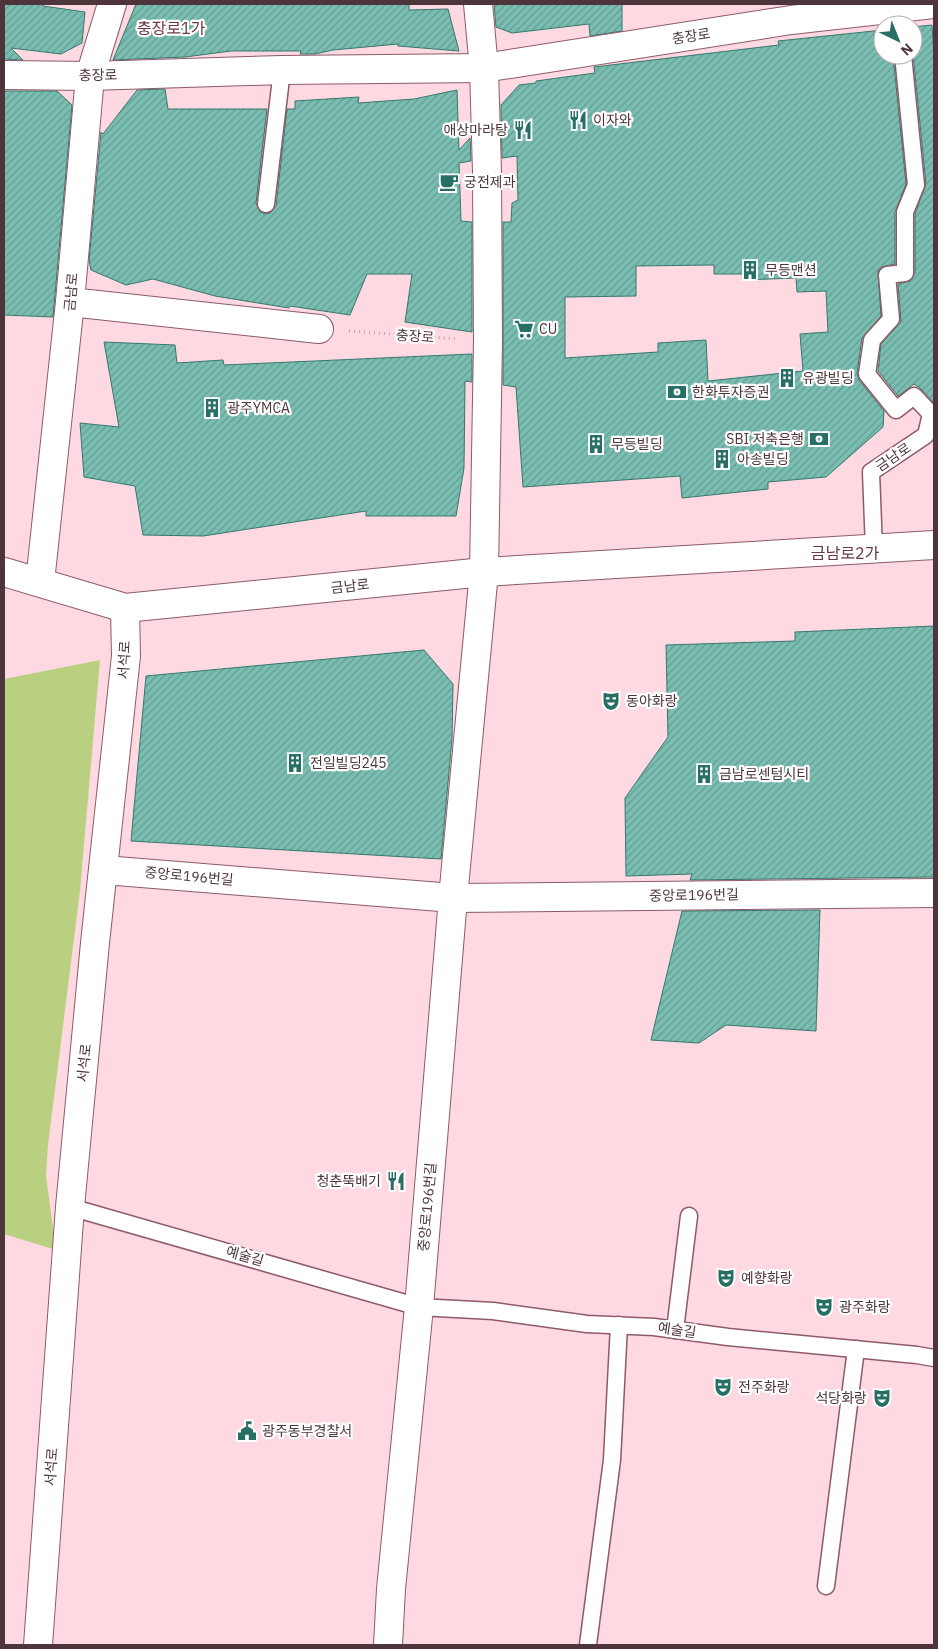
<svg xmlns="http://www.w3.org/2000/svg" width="938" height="1649" font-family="'IBM Plex Sans','Noto Sans KR',sans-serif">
	<defs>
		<pattern id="building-hatch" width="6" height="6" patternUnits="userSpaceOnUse" patternTransform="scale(1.25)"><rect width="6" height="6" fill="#7abeb2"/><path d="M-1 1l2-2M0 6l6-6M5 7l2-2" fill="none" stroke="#669b92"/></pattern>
	</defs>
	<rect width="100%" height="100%" fill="#fed9e2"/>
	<path fill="#b9d081" d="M100,660L80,891L48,1145L46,1176L56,1250L4,1234V679Z"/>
	<g fill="url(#building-hatch)" stroke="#34786d" fill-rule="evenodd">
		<path d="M4,4H43V6L85,12L82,43L61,54L11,48L23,60L4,59Z"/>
		<path d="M136,4H409V10L448,9L459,51L398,46V44L333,50L315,54H300L301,51H231L185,57L113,60Z"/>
		<path d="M494,4H622V31L590,36L589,24L512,33L496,27Z"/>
		<path d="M932,25L934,56V403L921,389L914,384L898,396L878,371L881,344L901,322L898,284L910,281L915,273V214L926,184L913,54V27Z"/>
		<path d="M883,30V55H893L906,184L895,212V264L882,267L878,271L881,316L862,338L857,373L859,380L884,411L883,427L826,477L768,482V489L682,498L680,476L523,487L516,387L503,385V222H511L512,203L518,200L517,156L502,158L501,105L519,85L536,83V81L595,73L594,67L779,45L778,41ZM714,265V274H743L744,280L796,278L797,292L826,291L828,332L800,334L803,371L708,381L706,340L658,343V352L565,358V297L636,296V266Z"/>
		<path d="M165,89L168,109H267L256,203L260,212L265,214L270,213L276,206L287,109H295V101L359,97L358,103L414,99L457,90L459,150L470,138L471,161L459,163L461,221L472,222V332L405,322L412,274H367L350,315L290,306L289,308L215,296L153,279L126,285L91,270L89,261L101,132L103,134L137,90Z"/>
		<path d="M4,91H57L72,105L53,317L4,315Z"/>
		<path d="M104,342L175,345L177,363L223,360L224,365L472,354V382L465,381L464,468L456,516H366V511L203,536L143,535L135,486L84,477L80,423L119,427Z"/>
		<path d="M934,626V877L690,880L692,874L626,876L625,798L668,737L666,645L795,641V632Z"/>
		<path d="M424,650L453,684L452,739L441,859L131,841L146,676Z"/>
		<path d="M820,910L816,1031L726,1025L699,1043L651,1040L682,911Z"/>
	</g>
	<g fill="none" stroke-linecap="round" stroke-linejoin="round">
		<g stroke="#8e5a68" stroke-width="19">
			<g id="lane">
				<path d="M266,204L282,70"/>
				<path d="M874,549L871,472L926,435L931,414L914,396L896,410L867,374L872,340L891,319L887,275L905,273V212L916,185L903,55"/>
				<path d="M70,1207L419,1307L493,1311L587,1324L654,1327L728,1337L917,1355L934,1358"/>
				<path d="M675,1330L689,1216"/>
				<path d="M826,1586L856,1349"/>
				<path d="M588,1645L612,1460L619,1325"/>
			</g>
		</g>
		<g stroke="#8e5a68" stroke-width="30">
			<g id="street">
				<path d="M4,75L90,76L282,70L484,68L791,20L933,4"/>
				<path d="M70,302L319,329"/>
				<path d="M40,582L70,302L90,76L112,4"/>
				<path d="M104,870L453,898L934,893"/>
				<path d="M388,1645L391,1589L419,1307L453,898L484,572L488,341L487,172L484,68L478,4"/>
			</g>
		</g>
		<g stroke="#8e5a68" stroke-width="30">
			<g id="secondary">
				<path d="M4,572L125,608L484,572L934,545"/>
				<path d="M38,1645L70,1207L95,943L126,656L125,608"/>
			</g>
		</g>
		<path stroke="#c6a5ad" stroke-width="3" stroke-dasharray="1 4" stroke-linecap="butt" d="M349,331L458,339"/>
		<use href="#lane" stroke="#fff" stroke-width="16"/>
		<use href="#street" stroke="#fff" stroke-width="28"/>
		<use href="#secondary" stroke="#fff" stroke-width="28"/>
	</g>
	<defs>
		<g id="restaurant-bare" transform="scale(1.5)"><path d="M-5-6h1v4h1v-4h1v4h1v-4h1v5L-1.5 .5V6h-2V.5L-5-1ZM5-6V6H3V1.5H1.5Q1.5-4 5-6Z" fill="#276e64" stroke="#fff" stroke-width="2.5" paint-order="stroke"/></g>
		<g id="cafe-bare" transform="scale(1.5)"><path d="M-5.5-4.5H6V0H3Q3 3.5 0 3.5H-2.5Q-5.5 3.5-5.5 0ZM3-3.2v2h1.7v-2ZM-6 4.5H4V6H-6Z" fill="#276e64" stroke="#fff" stroke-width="2.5" paint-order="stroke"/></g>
		<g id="building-bare" transform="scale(1.5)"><path d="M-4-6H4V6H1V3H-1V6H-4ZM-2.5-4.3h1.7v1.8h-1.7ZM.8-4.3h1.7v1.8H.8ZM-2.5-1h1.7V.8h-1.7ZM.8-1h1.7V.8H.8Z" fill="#276e64" stroke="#fff" stroke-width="2.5" paint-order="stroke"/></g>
		<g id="supermarket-bare" transform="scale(1.5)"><path d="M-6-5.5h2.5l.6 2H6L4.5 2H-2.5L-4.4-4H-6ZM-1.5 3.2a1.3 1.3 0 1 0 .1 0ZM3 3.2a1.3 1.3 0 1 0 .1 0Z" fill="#276e64" stroke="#fff" stroke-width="2.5" paint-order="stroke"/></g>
		<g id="bank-bare" transform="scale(1.5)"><path d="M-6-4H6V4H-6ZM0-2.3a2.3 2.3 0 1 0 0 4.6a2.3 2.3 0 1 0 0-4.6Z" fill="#276e64" stroke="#fff" stroke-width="2.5" paint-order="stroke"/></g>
		<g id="theatre-bare" transform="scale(1.5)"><path d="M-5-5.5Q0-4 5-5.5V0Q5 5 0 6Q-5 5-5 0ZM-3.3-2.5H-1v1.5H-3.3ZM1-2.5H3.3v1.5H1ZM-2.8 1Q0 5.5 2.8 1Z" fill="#276e64" stroke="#fff" stroke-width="2.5" paint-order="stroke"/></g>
		<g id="civic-bare" transform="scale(1.5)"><path d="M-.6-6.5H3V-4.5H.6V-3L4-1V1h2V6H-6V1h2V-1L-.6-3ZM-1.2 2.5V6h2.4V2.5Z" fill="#276e64" stroke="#fff" stroke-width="2.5" paint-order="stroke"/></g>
	</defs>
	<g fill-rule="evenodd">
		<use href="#restaurant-bare" x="578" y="120"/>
		<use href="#restaurant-bare" x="523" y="130"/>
		<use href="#cafe-bare" x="449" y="182"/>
		<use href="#building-bare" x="750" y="270"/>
		<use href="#supermarket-bare" x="524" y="329"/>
		<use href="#building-bare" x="787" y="378"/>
		<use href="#bank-bare" x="677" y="392"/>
		<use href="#building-bare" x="212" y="408"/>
		<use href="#bank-bare" x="819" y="439"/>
		<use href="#building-bare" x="596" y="444"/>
		<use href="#building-bare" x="722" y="459"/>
		<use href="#theatre-bare" x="611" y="701"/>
		<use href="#building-bare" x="295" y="763"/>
		<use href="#building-bare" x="704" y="774"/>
		<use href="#restaurant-bare" x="396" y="1181"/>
		<use href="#theatre-bare" x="726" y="1278"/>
		<use href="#theatre-bare" x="824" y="1307"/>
		<use href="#theatre-bare" x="723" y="1387"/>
		<use href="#theatre-bare" x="882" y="1398"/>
		<use href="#civic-bare" x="247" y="1431"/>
	</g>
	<g text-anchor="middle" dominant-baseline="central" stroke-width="4.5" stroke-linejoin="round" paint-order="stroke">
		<g font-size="14" fill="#4d353b" stroke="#fff">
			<text transform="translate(691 36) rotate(-9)">충장로</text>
			<text transform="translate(98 75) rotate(-1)">충장로</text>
			<text transform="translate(71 292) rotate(-85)">금남로</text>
			<text transform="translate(415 336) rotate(4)">충장로</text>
			<text transform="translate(893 457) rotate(-34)">금남로</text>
			<text transform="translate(350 586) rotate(-6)">금남로</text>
			<text transform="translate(124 660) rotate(-87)">서석로</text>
			<text transform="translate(189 876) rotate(5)">중앙로196번길</text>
			<text transform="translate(694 895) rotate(-1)">중앙로196번길</text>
			<text transform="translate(84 1063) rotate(-84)">서석로</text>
			<text transform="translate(427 1207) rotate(-85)">중앙로196번길</text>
			<text transform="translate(245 1256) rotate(16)">예술길</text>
			<text transform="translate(677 1330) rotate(8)">예술길</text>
			<text transform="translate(51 1467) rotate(-86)">서석로</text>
		</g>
		<g font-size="14" fill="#4d353b" stroke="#fff" text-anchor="start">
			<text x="593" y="120">이자와</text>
			<text x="508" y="130" text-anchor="end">애상마라탕</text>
			<text x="464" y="182">궁전제과</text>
			<text x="765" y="270">무등맨션</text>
			<text x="539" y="329">CU</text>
			<text x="802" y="378">유광빌딩</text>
			<text x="692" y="392">한화투자증권</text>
			<text x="227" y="408">광주YMCA</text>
			<text x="804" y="439" text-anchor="end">SBI 저축은행</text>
			<text x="611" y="444">무등빌딩</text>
			<text x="737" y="459">아송빌딩</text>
			<text x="626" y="701">동아화랑</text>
			<text x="310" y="763">전일빌딩245</text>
			<text x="719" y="774">금남로센텀시티</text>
			<text x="381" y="1181" text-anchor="end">청춘뚝배기</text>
			<text x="741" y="1278">예향화랑</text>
			<text x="839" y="1307">광주화랑</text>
			<text x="738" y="1387">전주화랑</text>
			<text x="867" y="1398" text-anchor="end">석당화랑</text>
			<text x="262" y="1431">광주동부경찰서</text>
		</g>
		<g font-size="16" fill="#6a3947" stroke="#fff">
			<text x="171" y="28">충장로1가</text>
			<text x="845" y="553">금남로2가</text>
		</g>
	</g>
	<rect width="938" height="1649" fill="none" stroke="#4d353b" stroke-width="10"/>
	<g transform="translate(898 40) rotate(137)"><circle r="24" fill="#ffffff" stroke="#b8aeb1"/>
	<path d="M0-4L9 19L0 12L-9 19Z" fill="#276e64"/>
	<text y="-8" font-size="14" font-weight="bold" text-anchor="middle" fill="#4d353b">N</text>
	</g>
</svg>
